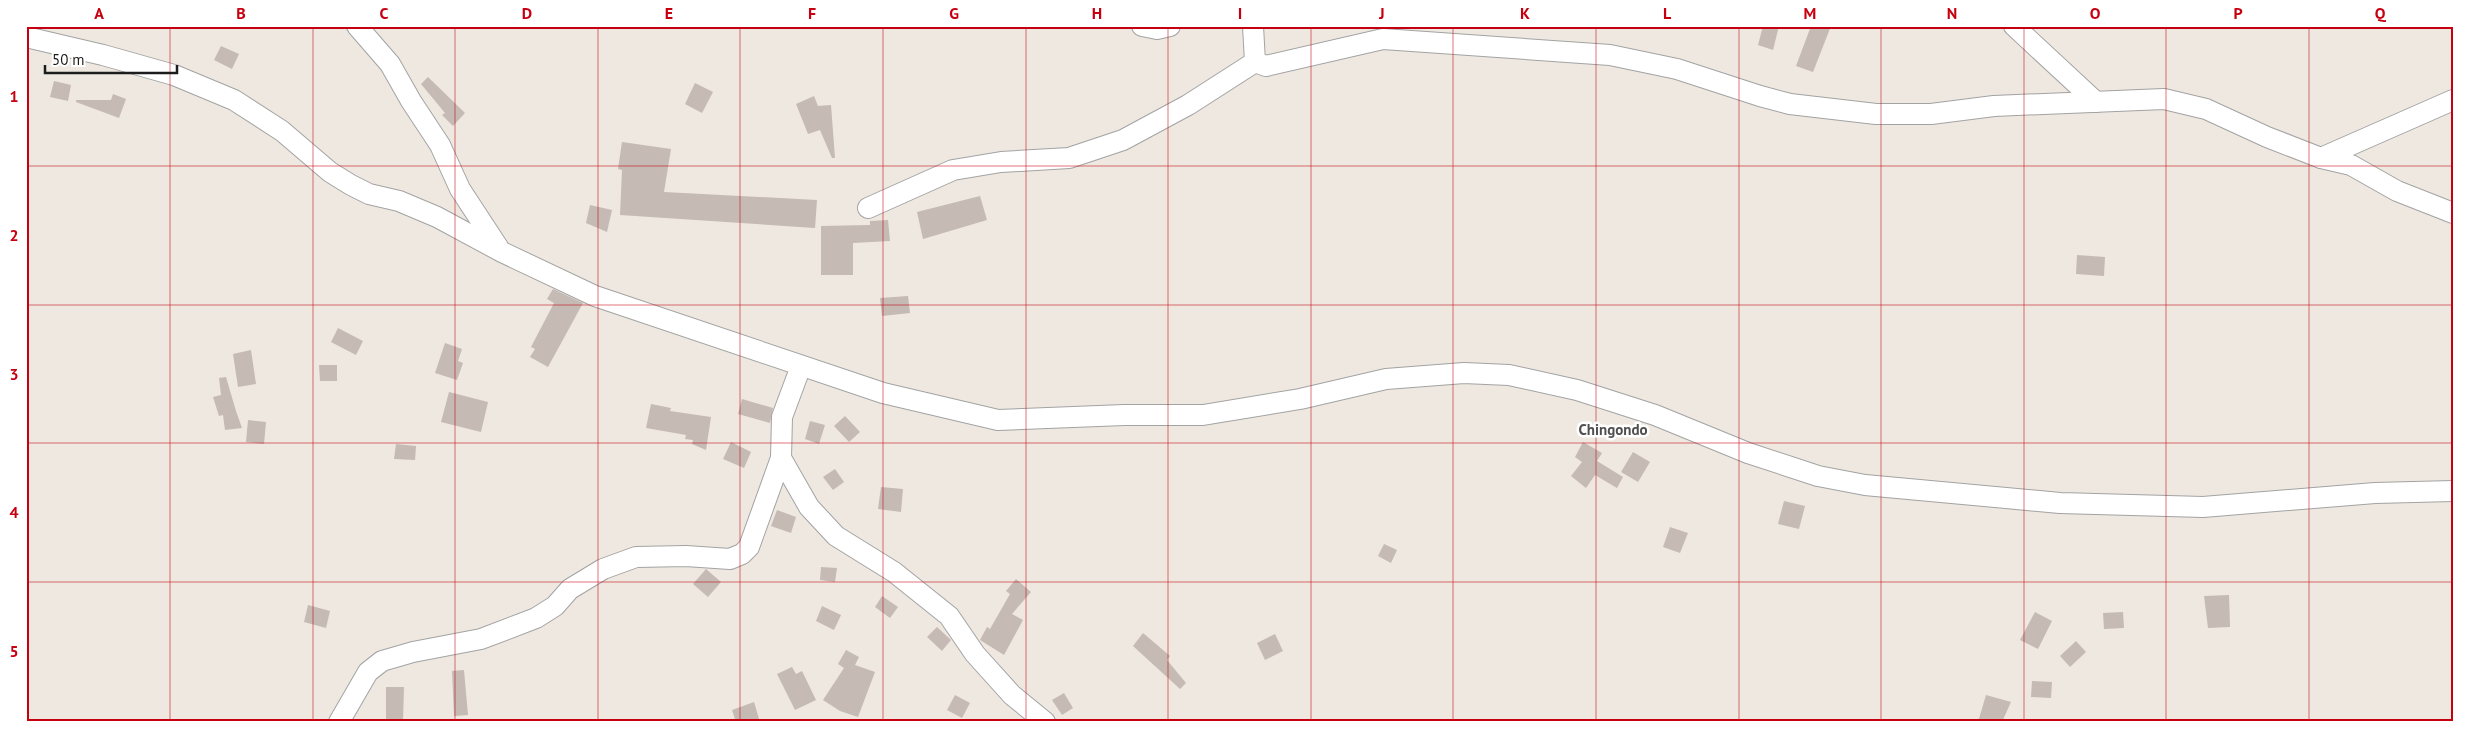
<svg xmlns="http://www.w3.org/2000/svg" width="2479" height="748" font-family="'PT Sans',sans-serif">
	<rect width="100%" height="100%" fill="#eee8e0"/>
	<g fill="#c5bab4">
		<path d="M1763,26H1779L1773,50L1758,45Z"/>
		<path d="M1811,26H1831L1813,72L1796,66Z"/>
		<path d="M221,46L239,54L232,69L214,60Z"/>
		<path d="M428,77L465,113L453,126L442,115L445,113L421,84Z"/>
		<path d="M54,81L71,85L68,101L50,97Z"/>
		<path d="M695,83L713,92L702,113L685,104Z"/>
		<path d="M113,94L126,99L119,118L76,102V100H111Z"/>
		<path d="M814,96L818,106L831,105L835,158H832L820,130L808,134L796,104Z"/>
		<path d="M622,142L671,149L664,192L817,200L815,228L620,215L622,170L618,169Z"/>
		<path d="M980,196L987,220L923,239L917,212Z"/>
		<path d="M590,205L612,210L607,232L586,223Z"/>
		<path d="M888,220L890,241L853,243V275H821V226L870,225V221Z"/>
		<path d="M2077,255L2105,257L2104,276L2076,274Z"/>
		<path d="M553,289L583,303L548,367L530,357L535,349L531,347L554,303L547,299Z"/>
		<path d="M908,296L910,313L882,316L880,298Z"/>
		<path d="M338,328L363,341L356,355L331,342Z"/>
		<path d="M445,343L462,349L458,361L463,363L457,380L435,373Z"/>
		<path d="M251,350L256,384L238,387L233,354Z"/>
		<path d="M319,365H337V381H320Z"/>
		<path d="M226,377L236,411L242,428L225,430L223,415L219,416L213,397L221,395L219,378Z"/>
		<path d="M449,392L488,402L481,432L441,422Z"/>
		<path d="M742,399L773,408L770,423L738,414Z"/>
		<path d="M651,404L671,408L670,411L711,417L706,450L692,444L693,440L685,439L686,435L646,428Z"/>
		<path d="M845,416L860,432L849,442L834,426Z"/>
		<path d="M248,420L266,422L264,444L246,442Z"/>
		<path d="M810,421L825,425L819,444L805,439Z"/>
		<path d="M731,442L751,452L744,468L723,459Z"/>
		<path d="M1583,442L1602,453L1597,461L1623,477L1617,488L1595,475L1586,488L1571,476L1582,462L1575,457Z"/>
		<path d="M396,444L416,446L415,460L394,459Z"/>
		<path d="M1633,452L1650,462L1638,482L1621,472Z"/>
		<path d="M835,469L844,482L833,490L823,477Z"/>
		<path d="M881,487L903,489L901,512L878,509Z"/>
		<path d="M1784,501L1805,506L1799,529L1778,524Z"/>
		<path d="M777,510L796,517L791,533L771,526Z"/>
		<path d="M1670,527L1688,533L1680,553L1663,547Z"/>
		<path d="M1384,544L1397,550L1391,563L1378,556Z"/>
		<path d="M821,567L837,568L835,582L820,580Z"/>
		<path d="M706,569L721,582L708,597L693,584Z"/>
		<path d="M1016,579L1031,592L1012,614L1023,620L1004,655L980,640L987,627L990,629L1010,594L1006,591Z"/>
		<path d="M2229,595L2230,627L2208,628L2204,596Z"/>
		<path d="M882,596L898,607L890,618L875,607Z"/>
		<path d="M308,605L330,611L326,628L304,622Z"/>
		<path d="M822,606L841,615L834,630L816,621Z"/>
		<path d="M2035,612L2052,621L2038,649L2020,640Z"/>
		<path d="M2123,612L2124,628L2104,629L2103,613Z"/>
		<path d="M937,627L951,640L942,651L927,637Z"/>
		<path d="M1143,633L1170,656L1167,660L1186,683L1180,689L1133,646Z"/>
		<path d="M1275,634L1283,651L1265,660L1257,643Z"/>
		<path d="M2076,641L2086,652L2070,667L2060,656Z"/>
		<path d="M846,650L859,657L855,665L875,672L858,717L840,711L823,700L844,668L838,664Z"/>
		<path d="M792,667L796,674L802,671L816,700L795,710L777,674Z"/>
		<path d="M464,670L468,715L454,716L452,671Z"/>
		<path d="M2032,681L2052,682L2051,698L2031,697Z"/>
		<path d="M386,687H404L403,722H386Z"/>
		<path d="M1064,693L1073,708L1062,715L1052,700Z"/>
		<path d="M955,695L970,703L962,718L947,710Z"/>
		<path d="M1986,695L2011,702L2002,722H1978Z"/>
		<path d="M754,702L760,722H736L732,710Z"/>
	</g>
	<g fill="none" stroke-linecap="round" stroke-linejoin="round">
		<g stroke="#a3a3a3" stroke-width="22">
			<g id="minor">
				<path d="M357,26L390,64L411,101L440,145L460,189L498,247"/>
				<path d="M1142,26L1157,29L1170,26"/>
				<path d="M1253,26L1255,62"/>
				<path d="M2014,26L2096,102"/>
				<path d="M26,37L103,55L174,75L234,100L282,131L330,172L351,185L369,194L399,201L437,217L502,252L595,296L883,393L998,420L1124,415H1203L1300,399L1386,379L1464,373L1509,375L1577,390L1655,415L1748,453L1818,476L1865,485L2060,503L2203,507L2375,493L2453,491"/>
				<path d="M1255,62L1266,66L1383,39L1610,55L1677,69L1760,96L1790,104L1876,114H1931L1994,106L2164,99L2206,109L2267,137L2321,158L2351,165L2397,191L2453,213"/>
				<path d="M2321,158L2453,100"/>
				<path d="M868,208L953,170L1001,162L1069,158L1123,140L1188,105L1255,62"/>
				<path d="M801,366L782,417L781,458L809,507L836,536L894,572L949,616L975,654L1012,695L1045,722"/>
				<path d="M339,722L368,672L382,661L413,652L481,639L536,618L555,606L570,589L603,569L636,557L686,556L730,559L742,554L749,547L781,458"/>
			</g>
		</g>
		<use href="#minor" stroke="#fff" stroke-width="20"/>
	</g>
	<path fill="none" stroke="#c70011" stroke-width="1" stroke-opacity="0.55" d="M170,26V722M313,26V722M455,26V722M598,26V722M740,26V722M883,26V722M1026,26V722M1168,26V722M1311,26V722M1453,26V722M1596,26V722M1739,26V722M1881,26V722M2024,26V722M2166,26V722M2309,26V722M26,166H2453M26,305H2453M26,443H2453M26,582H2453"/>
	<g text-anchor="middle" dominant-baseline="central" stroke-width="5" stroke-linejoin="round" paint-order="stroke">
		<g font-size="15" font-weight="bold" fill="#4f4f4f" stroke="#fff">
			<text x="1613" y="429">Chingondo</text>
		</g>
	</g>
	<rect width="2479" height="748" fill="none" stroke="#ffffff" stroke-width="55"/>
	<path d="M45 65v8h132v-8" fill="none" stroke="#1c1c1c" stroke-width="2.5"/>
	<text x="52" y="65" font-size="15" fill="#1c1c1c" stroke="#ffffff" stroke-width="4" paint-order="stroke">50 m</text>
	<rect x="28" y="28" width="2424" height="692" fill="none" stroke="#c70011" stroke-width="2"/>
	<g font-size="16" text-anchor="middle" font-weight="bold" fill="#c70011">
		<text x="99" y="19">A</text>
		<text x="241" y="19">B</text>
		<text x="384" y="19">C</text>
		<text x="527" y="19">D</text>
		<text x="669" y="19">E</text>
		<text x="812" y="19">F</text>
		<text x="954" y="19">G</text>
		<text x="1097" y="19">H</text>
		<text x="1240" y="19">I</text>
		<text x="1382" y="19">J</text>
		<text x="1525" y="19">K</text>
		<text x="1667" y="19">L</text>
		<text x="1810" y="19">M</text>
		<text x="1952" y="19">N</text>
		<text x="2095" y="19">O</text>
		<text x="2238" y="19">P</text>
		<text x="2380" y="19">Q</text>
		<text x="14" y="102">1</text>
		<text x="14" y="241">2</text>
		<text x="14" y="380">3</text>
		<text x="14" y="518">4</text>
		<text x="14" y="657">5</text>
	</g>
</svg>
